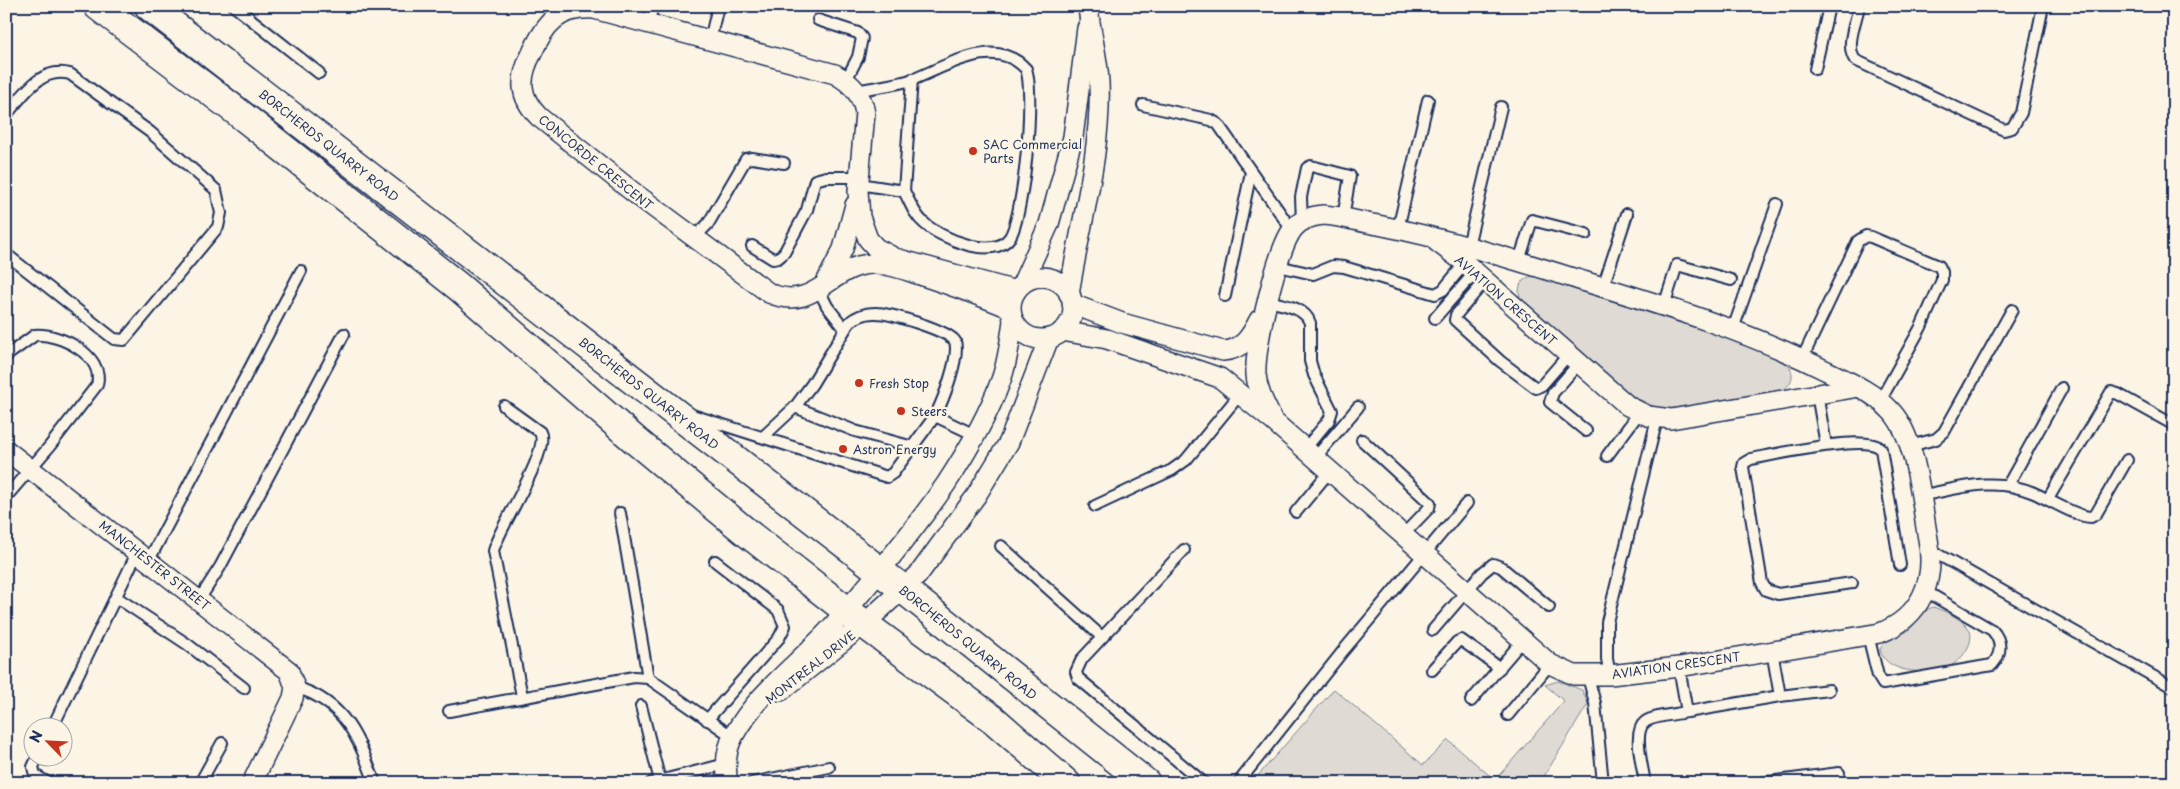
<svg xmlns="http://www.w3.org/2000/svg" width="2180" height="789" font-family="'Playpen Sans',sans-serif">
	<rect width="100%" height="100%" fill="#fcf5e5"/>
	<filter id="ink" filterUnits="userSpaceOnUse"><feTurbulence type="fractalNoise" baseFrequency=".02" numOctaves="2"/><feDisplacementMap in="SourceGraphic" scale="10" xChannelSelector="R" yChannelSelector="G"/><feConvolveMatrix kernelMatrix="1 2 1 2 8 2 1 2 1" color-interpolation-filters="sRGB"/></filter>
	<g filter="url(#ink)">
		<g fill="#dfdbd4" stroke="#7d8599">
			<path d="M1533,276L1734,340L1786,362C1795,372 1794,382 1783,390L1669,409L1657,408L1634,397L1520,298C1517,287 1521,278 1533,276Z"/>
			<path d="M1933,607C1943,610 1960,618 1967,626C1978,638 1963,659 1952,665C1934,675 1887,676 1880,650C1883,639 1897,638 1906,632C1916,625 1921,611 1933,607Z"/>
			<path d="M1558,681L1582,690L1588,704L1540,783H1260L1256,778L1334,689L1423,765L1448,740L1495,780L1564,701L1545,685Z"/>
		</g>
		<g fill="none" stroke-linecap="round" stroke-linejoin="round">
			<g stroke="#1b2f5e" stroke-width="14">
				<g id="service">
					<path d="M234,6L319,73"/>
					<path d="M1859,6C1856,22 1845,46 1855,60L2004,130L2012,128L2021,113L2043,6"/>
					<path d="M818,20L858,33L862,38L858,57L846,80"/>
					<path d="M648,24L653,6"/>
					<path d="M710,40L718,6"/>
					<path d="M1815,69L1829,6"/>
					<path d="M856,91C875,87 896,85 914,79C947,66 995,35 1026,69C1035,94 1024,214 1010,237C994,261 940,238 924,223C914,215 910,202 904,191"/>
					<path d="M1143,105L1211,120L1218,124L1292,230"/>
					<path d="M6,115C23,96 40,66 70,74L150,132L216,190L221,213L218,227L124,340L114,339L6,254"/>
					<path d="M859,184L904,191L912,79"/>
					<path d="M1302,222L1301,197L1307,168L1311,166L1350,176L1343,218"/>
					<path d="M1398,229L1428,100"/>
					<path d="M694,238L708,224L746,159L752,158L784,163"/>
					<path d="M752,246L773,259L778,258L784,253L807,210L815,180L826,177H859"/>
					<path d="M1468,246L1501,107"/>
					<path d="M1519,261L1532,220L1586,234"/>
					<path d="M1278,266L1313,274L1333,266L1344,267L1435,294L1443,290L1465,263"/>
					<path d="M1485,281L1456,315L1455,320L1500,361L1536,388L1542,385L1569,354"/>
					<path d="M1603,287L1627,214"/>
					<path d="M819,290L827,306L845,329"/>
					<path d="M1225,296L1251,172"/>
					<path d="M1268,301C1283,305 1305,307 1310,323V361L1314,375L1332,411L1329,420L1304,450"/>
					<path d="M1664,306L1677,265L1731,280"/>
					<path d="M1435,318L1475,272"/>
					<path d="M1733,329L1777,204"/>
					<path d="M6,356L35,335C59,333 105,355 97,385L49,447L6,497"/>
					<path d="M1802,359L1858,241L1866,236L1871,237L1939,266L1942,272V280L1921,327L1880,401"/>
					<path d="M1579,363L1553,393L1550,402L1586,431"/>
					<path d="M1817,394L1826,445"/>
					<path d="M504,406L540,432C551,451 499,527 493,551L522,696"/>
					<path d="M795,407L855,431L913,447"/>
					<path d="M692,415L887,477L893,473L935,416L975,435"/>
					<path d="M763,437L795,407L812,384L849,323C855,317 865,313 874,313C887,312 947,330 955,341C960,357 943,401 935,416"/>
					<path d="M1362,440L1430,503L1429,508L1402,536"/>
					<path d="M1910,446L1936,439L1944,432L2012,310"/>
					<path d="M1607,456L1639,413"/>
					<path d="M1315,458L1358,407"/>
					<path d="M2008,485L2062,388"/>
					<path d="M1920,496C1959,488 1995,476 2034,493C2048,499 2077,517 2091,517L2096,514L2127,460"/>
					<path d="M2048,499L2111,392L2118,394L2174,425"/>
					<path d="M1095,506L1172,470L1186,460L1240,394"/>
					<path d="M1296,512L1329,472"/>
					<path d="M620,513L648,678"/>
					<path d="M1001,546L1102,637"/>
					<path d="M1184,550L1082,659L1076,672L1078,678L1204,783"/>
					<path d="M1930,550L2174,688"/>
					<path d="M149,560L301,271"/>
					<path d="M1852,583L1778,594L1766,590L1762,583L1743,467L1744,463L1751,459C1774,455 1868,433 1881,449L1900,565"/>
					<path d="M116,597L187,644L244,688"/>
					<path d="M199,600L220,567L344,334"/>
					<path d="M1433,630L1482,573L1493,564L1501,567L1549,607"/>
					<path d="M1868,635L1878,676L1883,684L1992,665C2002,654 2002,641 1992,630L1925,591"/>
					<path d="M1679,667L1687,712L1780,696L1772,651"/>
					<path d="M1432,670L1457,642L1461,640L1500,668"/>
					<path d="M1610,675L1607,659V622L1657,419"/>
					<path d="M1588,677L1595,703L1603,783"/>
					<path d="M295,687C345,702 358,737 375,783"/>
					<path d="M1780,696L1829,690"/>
					<path d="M1471,701L1523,640"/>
					<path d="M641,706L660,781"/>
					<path d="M449,711L634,677L648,678L654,682L733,737"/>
					<path d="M1508,715L1550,664"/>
					<path d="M707,720L779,638L785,626L778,610L715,561"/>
					<path d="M53,726L138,551"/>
					<path d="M38,756L33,767L35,775L48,783"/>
					<path d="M200,783L222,743"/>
					<path d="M651,783L726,764"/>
					<path d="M752,783L829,767"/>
					<path d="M1238,783L1343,651L1467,503"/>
					<path d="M1645,783C1643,768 1632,732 1645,722C1652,716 1678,714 1687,712"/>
					<path d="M1760,783L1839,773"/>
				</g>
			</g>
			<g stroke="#1b2f5e" stroke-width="22">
				<g id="minor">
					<path d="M1437,242L1465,263L1628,406L1648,416L1671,419L1859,387"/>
					<circle cx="1042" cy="308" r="31"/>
					<path d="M825,284L843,249L855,205"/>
					<path d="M1022,284L1049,224L1073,137L1087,28"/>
					<path d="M1069,294C1080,224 1102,153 1099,82C1098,56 1090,32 1088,6"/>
					<path d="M1072,304L1122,323L1223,351C1243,350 1251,336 1259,320"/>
					<path d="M1010,308C981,296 953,286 923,276C907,271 888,263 871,264C830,266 815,313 769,293L633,192L539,117C531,109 524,99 523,87C522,74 526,64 532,53C545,24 558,7 594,9L835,74C851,83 862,94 865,113L858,191L860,217L868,239L876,248L895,258L1016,291"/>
					<path d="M1062,331L1107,339L1220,378L1273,421L1550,664L1574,675H1610L1679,667L1880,633C1921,617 1936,581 1928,539C1921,502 1917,440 1892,412C1875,393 1850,382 1827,371C1746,330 1659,304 1573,278C1509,258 1444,238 1378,225C1360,222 1342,216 1323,215C1312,216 1300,220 1293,229C1277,249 1254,348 1256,374C1257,391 1266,406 1273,421"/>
					<path d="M6,450L289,671L295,687L293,698L252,783"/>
					<path d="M781,691L864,624L918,575L976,496L1009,442L1049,338"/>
					<path d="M728,783C725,766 725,750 734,735C757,693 798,664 830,629C871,583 911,534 946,484C967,452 988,416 1001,380C1008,361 1010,341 1013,321"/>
				</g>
			</g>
			<g stroke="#1b2f5e" stroke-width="31">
				<g id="secondary">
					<path d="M98,6L231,107L459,287L636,441L746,532L864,624L994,720L1066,783"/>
					<path d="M149,6L903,589L1146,783"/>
				</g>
			</g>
			<use href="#service" stroke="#fcf5e5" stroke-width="10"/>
			<use href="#minor" stroke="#fcf5e5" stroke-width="19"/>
			<use href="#secondary" stroke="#fcf5e5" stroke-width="28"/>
		</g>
	</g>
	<g fill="#c8321e" stroke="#fcf5e5" stroke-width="2">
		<circle cx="973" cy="151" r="5"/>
		<circle cx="859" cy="383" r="5"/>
		<circle cx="901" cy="411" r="5"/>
		<circle cx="843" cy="449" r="5"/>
	</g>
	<g text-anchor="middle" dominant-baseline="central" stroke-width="4.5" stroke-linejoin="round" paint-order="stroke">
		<g font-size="12" fill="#1b2f5e" stroke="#fcf5e5" text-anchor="start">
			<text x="983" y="144">SAC Commercial<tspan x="983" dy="14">Parts</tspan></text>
			<text x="869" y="383">Fresh Stop</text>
			<text x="911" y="411">Steers</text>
			<text x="853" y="449">Astron Energy</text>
		</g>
		<g font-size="12" fill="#1b2f5e" stroke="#fcf5e5">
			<text transform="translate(329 145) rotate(38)">BORCHERDS QUARRY ROAD</text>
			<text transform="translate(596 162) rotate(39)">CONCORDE CRESCENT</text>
			<text transform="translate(1506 300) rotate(41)">AVIATION CRESCENT</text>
			<text transform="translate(649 393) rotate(38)">BORCHERDS QUARRY ROAD</text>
			<text transform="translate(155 565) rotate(38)">MANCHESTER STREET</text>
			<text transform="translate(968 642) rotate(39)">BORCHERDS QUARRY ROAD</text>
			<text transform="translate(1676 665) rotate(-8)">AVIATION CRESCENT</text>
			<text transform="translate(810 667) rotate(-38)">MONTREAL DRIVE</text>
		</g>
	</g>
	<rect width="2180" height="789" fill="none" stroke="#fcf5e5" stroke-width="25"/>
	<rect x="12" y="12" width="2155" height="764" fill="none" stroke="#1b2f5e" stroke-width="2" filter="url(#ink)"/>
	<g transform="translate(48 742) rotate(294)"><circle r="24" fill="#fcf5e5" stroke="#a2a6af"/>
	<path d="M0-4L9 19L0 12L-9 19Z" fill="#c8321e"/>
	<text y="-8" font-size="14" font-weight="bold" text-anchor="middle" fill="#1b2f5e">N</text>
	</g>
</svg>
